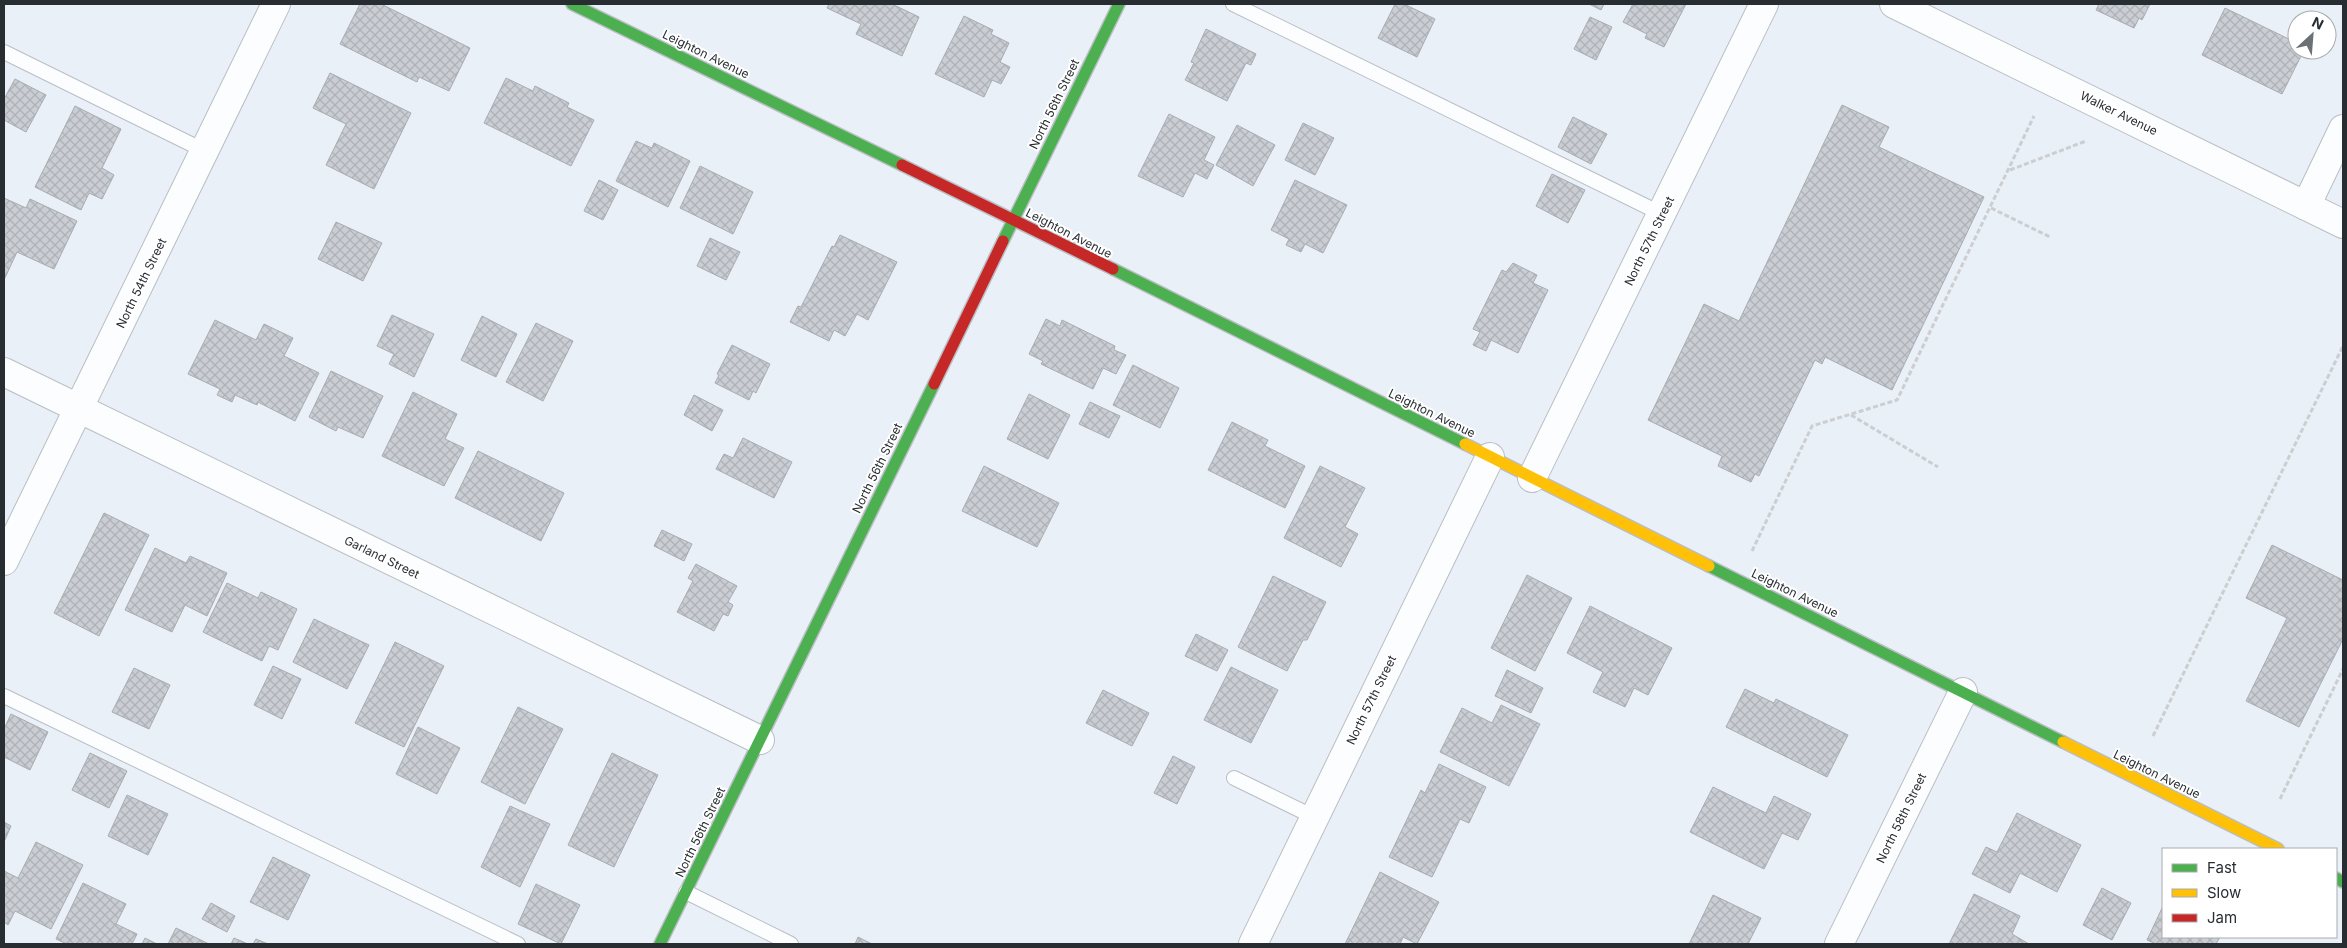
<svg xmlns="http://www.w3.org/2000/svg" width="2347" height="948" font-family="Inter,sans-serif">
	<defs>
		<pattern id="building-cross-hatch" width="8" height="8" patternUnits="userSpaceOnUse" patternTransform="scale(1.25)"><rect width="8" height="8" fill="#caced4"/><path d="M0 0l8 8M0 8l8-8" fill="none" stroke="#aeb1b6"/></pattern>
	</defs>
	<rect width="100%" height="100%" fill="#eaf0f7"/>
	<g fill="url(#building-cross-hatch)" stroke="#a7acb1">
		<path d="M360,4H381L470,48L449,91L419,77L417,82L340,44Z"/>
		<path d="M829,4H892L919,17L902,56L856,34L861,24L827,8Z"/>
		<path d="M1395,4H1404L1435,19L1417,57L1378,38Z"/>
		<path d="M1589,4H1604L1601,10Z"/>
		<path d="M1633,4H1686L1664,47L1645,38L1647,34L1623,22Z"/>
		<path d="M2099,4H2150L2142,20L2139,18L2134,28L2096,10Z"/>
		<path d="M2225,8L2297,43V50H2304L2282,94L2202,55Z"/>
		<path d="M964,16L993,30L991,34L1009,43L1000,62L1010,67L1001,84L992,80L984,97L935,74Z"/>
		<path d="M1590,17L1612,27L1596,60L1574,49Z"/>
		<path d="M1206,29L1256,54L1251,65L1246,63L1227,101L1185,80L1194,63L1191,62Z"/>
		<path d="M330,73L411,113L374,189L326,165L346,124L313,108Z"/>
		<path d="M506,78L533,91L535,86L569,103L567,107L594,120L571,166L484,123Z"/>
		<path d="M15,79L46,95L26,132L4,120V99Z"/>
		<path d="M1842,105L1889,127L1879,147L1984,197L1892,390L1825,357L1822,364L1815,360L1759,476L1755,474L1751,482L1718,466L1722,456L1648,420L1704,304L1739,321Z"/>
		<path d="M75,106L121,129L102,168L114,175L102,199L89,193L81,210L35,187Z"/>
		<path d="M1169,114L1215,137L1204,160L1214,165L1207,179L1195,173L1183,197L1138,176Z"/>
		<path d="M1573,117L1607,134L1591,164L1558,147Z"/>
		<path d="M1303,123L1334,138L1315,175L1285,160Z"/>
		<path d="M1237,125L1275,145L1253,186L1216,165Z"/>
		<path d="M636,141L652,148L654,143L690,161L668,207L616,181Z"/>
		<path d="M700,166L753,192L733,234L680,208Z"/>
		<path d="M1552,174L1585,190L1568,223L1536,206Z"/>
		<path d="M599,180L618,190L603,220L584,211Z"/>
		<path d="M1295,180L1347,205L1323,253L1305,244L1301,252L1286,245L1289,239L1271,230Z"/>
		<path d="M4,198L26,208L30,199L77,221L54,269L17,252L4,280Z"/>
		<path d="M336,222L382,243L363,281L318,259Z"/>
		<path d="M840,235L897,262L868,320L857,314L845,336L834,330L829,341L790,322L798,306L801,307L832,246L834,247Z"/>
		<path d="M710,238L740,252L726,280L697,266Z"/>
		<path d="M1513,263L1537,275L1533,283L1548,290L1518,353L1491,340L1486,351L1473,345L1480,332L1473,329L1502,270L1506,272Z"/>
		<path d="M392,315L434,334L414,377L389,364L394,354L377,346Z"/>
		<path d="M482,316L517,334L496,377L461,360Z"/>
		<path d="M1046,319L1060,326L1062,320L1115,346L1114,350L1126,355L1116,374L1103,368L1093,389L1041,364L1043,361L1029,354Z"/>
		<path d="M215,320L256,340L264,324L293,338L284,356L319,373L295,421L258,402L257,405L235,395L232,402L217,395L220,389L188,374Z"/>
		<path d="M536,323L573,341L543,401L506,382Z"/>
		<path d="M732,345L770,364L756,393L753,391L749,400L715,383L719,375L717,374Z"/>
		<path d="M1133,365L1179,388L1160,428L1113,405Z"/>
		<path d="M331,371L383,396L363,438L338,427L336,431L309,417Z"/>
		<path d="M413,392L457,414L445,439L464,448L444,486L382,456Z"/>
		<path d="M1029,394L1070,415L1048,459L1007,439Z"/>
		<path d="M694,395L723,410L712,431L684,415Z"/>
		<path d="M1090,402L1120,416L1109,438L1079,424Z"/>
		<path d="M1232,422L1268,440L1265,446L1305,466L1285,508L1208,470Z"/>
		<path d="M743,438L792,462L774,498L716,469L724,454L733,458Z"/>
		<path d="M478,451L564,493L541,541L455,498Z"/>
		<path d="M984,466L1059,503L1037,547L962,511Z"/>
		<path d="M1320,466L1365,488L1345,527L1358,534L1341,567L1284,538Z"/>
		<path d="M104,513L149,535L99,636L54,613Z"/>
		<path d="M662,530L692,544L684,561L654,546Z"/>
		<path d="M2272,545L2343,580V639L2299,727L2246,701L2287,618L2246,598Z"/>
		<path d="M155,548L186,563L190,556L227,573L207,616L185,605L172,632L125,610Z"/>
		<path d="M696,564L737,586L728,602L733,605L728,616L723,614L714,631L677,612L693,581L688,578Z"/>
		<path d="M1527,575L1572,598L1535,671L1491,648Z"/>
		<path d="M1273,576L1326,602L1307,640H1303L1287,671L1238,647Z"/>
		<path d="M227,583L258,598L261,592L297,609L278,650L269,646L262,661L203,632Z"/>
		<path d="M1590,606L1672,648L1648,695L1634,688L1625,707L1593,692L1603,672L1567,653Z"/>
		<path d="M314,619L369,645L347,689L293,662Z"/>
		<path d="M1196,634L1228,650L1217,671L1185,656Z"/>
		<path d="M395,642L444,666L404,747L355,723Z"/>
		<path d="M273,666L301,679L282,719L254,705Z"/>
		<path d="M1231,667L1278,690L1251,743L1204,720Z"/>
		<path d="M134,668L170,685L149,729L112,712Z"/>
		<path d="M1507,670L1543,688L1531,713L1495,696Z"/>
		<path d="M1745,689L1774,703L1776,699L1848,735L1827,777L1726,727Z"/>
		<path d="M1103,690L1149,713L1132,746L1086,723Z"/>
		<path d="M1501,705L1540,724L1509,786L1440,752L1462,708L1492,723Z"/>
		<path d="M518,707L563,729L525,804L481,782Z"/>
		<path d="M11,714L48,732L30,770L4,757V729Z"/>
		<path d="M418,727L460,748L437,794L396,774Z"/>
		<path d="M90,753L127,771L109,808L72,790Z"/>
		<path d="M612,753L658,775L614,867L568,845Z"/>
		<path d="M1173,756L1195,767L1177,804L1154,793Z"/>
		<path d="M1439,764L1486,787L1469,823L1460,819L1432,877L1389,857L1421,790L1425,793Z"/>
		<path d="M1713,787L1766,813L1774,796L1811,814L1798,840L1782,833L1764,869L1690,832Z"/>
		<path d="M127,795L168,814L148,855L108,836Z"/>
		<path d="M510,806L550,824L520,887L481,867Z"/>
		<path d="M2017,813L2081,845L2057,892L2020,873L2010,893L1972,874L1986,847L1997,852Z"/>
		<path d="M4,822L11,826L4,842Z"/>
		<path d="M36,842L83,865L51,929L15,911L8,925L4,922V871L18,878Z"/>
		<path d="M273,857L310,875L288,920L250,902Z"/>
		<path d="M1380,872L1439,902L1417,944L1403,937L1400,944H1345Z"/>
		<path d="M83,883L126,904L116,924L137,934L132,944H67L56,939Z"/>
		<path d="M536,884L580,905L561,944L518,924Z"/>
		<path d="M2102,888L2131,903L2112,940L2083,925Z"/>
		<path d="M1974,894L2020,916L2012,934L2029,944H1949Z"/>
		<path d="M1713,895L1761,918L1748,944H1689Z"/>
		<path d="M211,903L235,916L227,932L202,919Z"/>
		<path d="M2163,906V937H2220L2216,944H2156L2147,940Z"/>
		<path d="M176,928L209,944H168Z"/>
		<path d="M858,937L872,944H855Z"/>
		<path d="M145,938L157,944H142Z"/>
		<path d="M234,938L248,944H231Z"/>
		<path d="M256,939L268,944H253Z"/>
	</g>
	<g fill="none" stroke-linecap="round" stroke-linejoin="round">
		<g stroke="#babec4" stroke-width="16">
			<g id="lane">
				<path d="M1233,4L1662,214"/>
				<path d="M4,52L205,151"/>
				<path d="M4,696L518,944"/>
				<path d="M1234,778L1314,817"/>
				<path d="M686,892L791,944"/>
			</g>
		</g>
		<g stroke="#babec4" stroke-width="30">
			<g id="street">
				<path d="M1894,4L2343,224"/>
				<path d="M2306,206L2343,129"/>
				<path d="M4,372L760,740"/>
				<path d="M1532,478L1764,4"/>
				<path d="M4,561L276,4"/>
				<path d="M1253,944L1490,457"/>
				<path d="M1839,944L1963,692"/>
			</g>
		</g>
		<g stroke="#babec4" stroke-width="14">
			<g id="fast">
				<path d="M572,4L902,165"/>
				<path d="M1003,241L1119,4"/>
				<path d="M1113,269L1465,444"/>
				<path d="M1709,566L2063,742"/>
				<path d="M2336,878L2343,882"/>
				<path d="M660,944L934,384"/>
			</g>
		</g>
		<g stroke="#babec4" stroke-width="14">
			<g id="slow">
				<path d="M1465,444L1709,566"/>
				<path d="M2063,742L2278,849"/>
			</g>
		</g>
		<g stroke="#babec4" stroke-width="14">
			<g id="jam">
				<path d="M902,165L1113,269"/>
				<path d="M934,384L1003,241"/>
			</g>
		</g>
		<g stroke="#ccced1" stroke-width="3" stroke-dasharray="5 2.5" stroke-linecap="butt">
			<path d="M2010,170L2086,141"/>
			<path d="M1991,208L2050,237"/>
			<path d="M1851,415L1938,467"/>
			<path d="M1752,551L1812,426L1897,400L2034,116"/>
			<path d="M2153,736L2343,346"/>
			<path d="M2280,799L2343,669"/>
		</g>
		<use href="#lane" stroke="#fcfdfe" stroke-width="14"/>
		<use href="#street" stroke="#fcfdfe" stroke-width="28"/>
		<use href="#fast" stroke="#4caf50" stroke-width="11"/>
		<use href="#slow" stroke="#ffc107" stroke-width="11"/>
		<use href="#jam" stroke="#c62828" stroke-width="11"/>
	</g>
	<g text-anchor="middle" dominant-baseline="central" stroke-width="4" stroke-linejoin="round" paint-order="stroke">
		<g font-size="12" fill="#282d31" stroke="#fff">
			<text transform="translate(706 54) rotate(26)">Leighton Avenue</text>
			<text transform="translate(1054 104) rotate(-64)">North 56th Street</text>
			<text transform="translate(2119 113) rotate(26)">Walker Avenue</text>
			<text transform="translate(1069 233) rotate(27)">Leighton Avenue</text>
			<text transform="translate(1649 241) rotate(-64)">North 57th Street</text>
			<text transform="translate(141 283) rotate(-64)">North 54th Street</text>
			<text transform="translate(1432 413) rotate(26)">Leighton Avenue</text>
			<text transform="translate(877 468) rotate(-64)">North 56th Street</text>
			<text transform="translate(382 557) rotate(26)">Garland Street</text>
			<text transform="translate(1795 593) rotate(26)">Leighton Avenue</text>
			<text transform="translate(1371 700) rotate(-64)">North 57th Street</text>
			<text transform="translate(2157 774) rotate(26)">Leighton Avenue</text>
			<text transform="translate(1901 818) rotate(-64)">North 58th Street</text>
			<text transform="translate(700 832) rotate(-64)">North 56th Street</text>
		</g>
	</g>
	<rect width="2347" height="948" fill="none" stroke="#282d31" stroke-width="10"/>
	<rect x="2162" y="848" width="175" height="90" fill="#ffffff" stroke="#a9abad"/>
	<rect x="2172" y="864" width="25" height="8" fill="#4caf50" stroke="#a9abad"/>
	<text x="2207" y="873" font-size="15" fill="#282d31">Fast</text>
	<rect x="2172" y="889" width="25" height="8" fill="#ffc107" stroke="#a9abad"/>
	<text x="2207" y="898" font-size="15" fill="#282d31">Slow</text>
	<rect x="2172" y="914" width="25" height="8" fill="#c62828" stroke="#a9abad"/>
	<text x="2207" y="923" font-size="15" fill="#282d31">Jam</text>
	<g transform="translate(2312 35) rotate(26)"><circle r="24" fill="#ffffff" stroke="#a9abad"/>
	<path d="M0-4L9 19L0 12L-9 19Z" fill="#6c7176"/>
	<text y="-8" font-size="14" font-weight="bold" text-anchor="middle" fill="#282d31">N</text>
	</g>
</svg>
